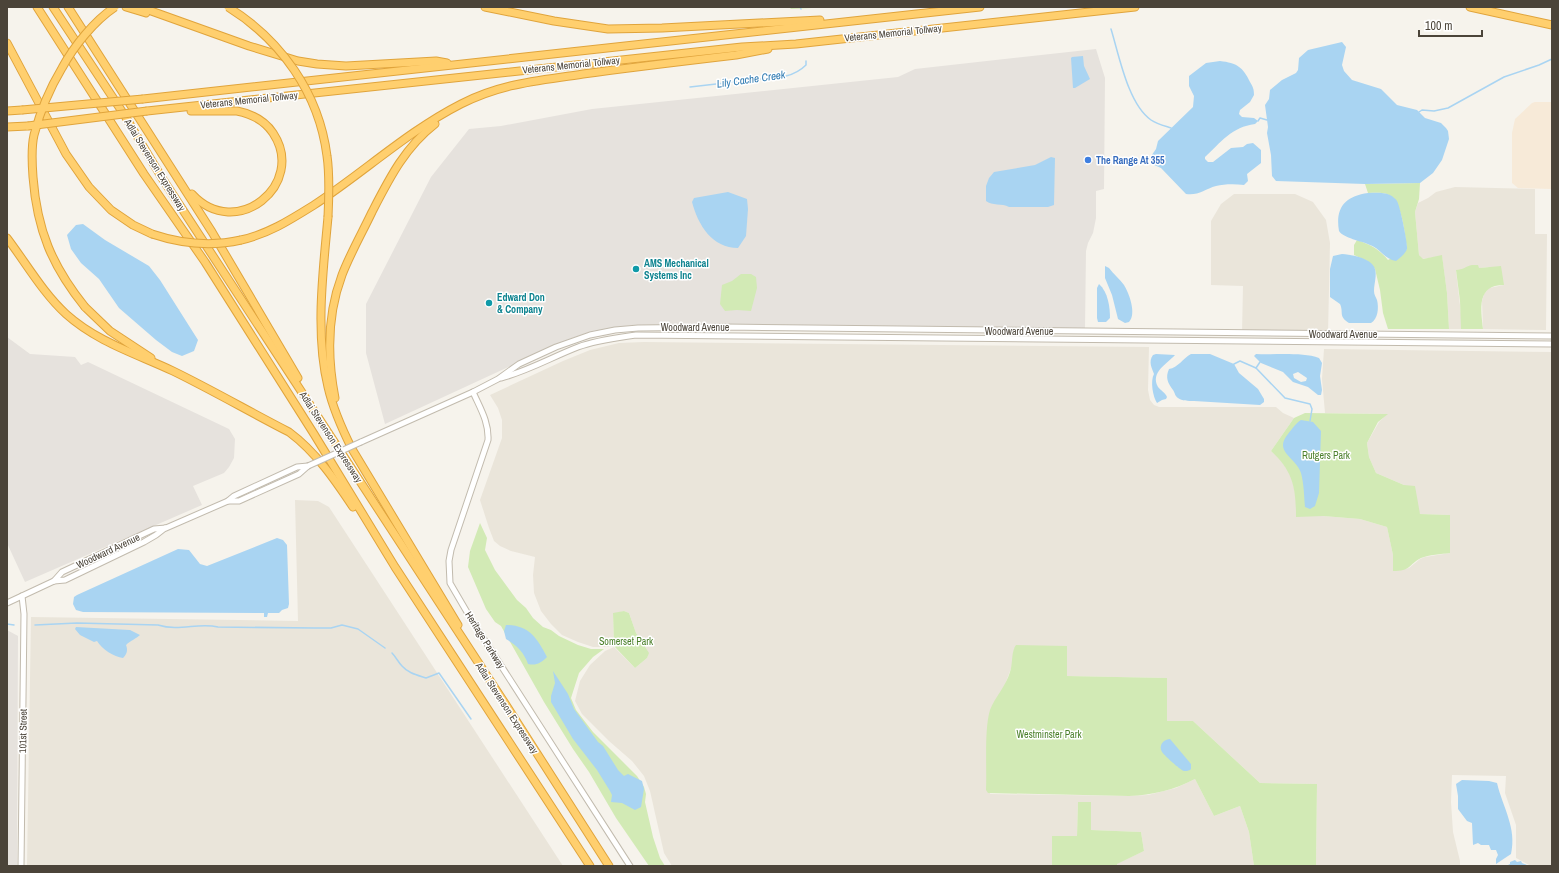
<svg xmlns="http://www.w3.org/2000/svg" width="1559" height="873" font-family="'Archivo Narrow',sans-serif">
	<rect width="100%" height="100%" fill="#f6f3ec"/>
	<g fill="#eae5da" fill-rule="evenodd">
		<path d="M1455,187L1535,189V234H1547L1546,330L1483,329L1482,301L1484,294L1489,288L1504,285L1488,267L1456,271L1461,314V329H1449L1447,293L1442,256L1422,259L1419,255L1415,212L1418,203L1428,198L1436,192Z"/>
		<path d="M1234,194H1295L1313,202L1326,220L1330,243L1328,334L1242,333L1243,286L1211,285V221L1221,204Z"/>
		<path d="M644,342L1149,347L1148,390L1150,400L1154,405L1159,407H1276L1283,413L1294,418L1271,451L1280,459L1291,475L1296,497V516H1323L1360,519L1387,527L1393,555V571L1409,568L1420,559L1425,557L1450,553V515L1420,514L1404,485L1376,473L1369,457L1367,443L1379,422L1387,414L1325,413L1322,379L1324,349L1552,352V866H1531L1516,858V825L1505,793L1506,776L1452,775L1451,802L1453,832L1460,861V866H1316L1317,784L1260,783L1193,721L1167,722V678L1067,676L1014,648L1013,663L1006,682L990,794L1129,796L1148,795L1176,788L1195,779L1214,816L1240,806L1249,832L1254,866H1117L1116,864L1144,851L1141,832L1091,830V803L1078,802L1077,836H1052V866H672L664,853L650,791L644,776L632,761L609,741L582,714L575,701L580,681L590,665L605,651L614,647H593L578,642L562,635L551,624L541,611L534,593L533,575L535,557L511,551L500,546L494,541L489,528L480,500L502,438V420L498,408L490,395L563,361L590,350L619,343ZM624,611L629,613L636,633L648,653L647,658L635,668L614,647L613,614Z"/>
		<path d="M295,500L318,501L329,507L563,866H27L31,617L298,621Z"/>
	</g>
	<path fill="#f7ead8" d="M1535,102H1552V189L1518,188L1512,183V133L1515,119L1532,103Z"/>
	<g fill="#e6e2dd">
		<path d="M1096,49L1105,78L1104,189L1096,191V218L1093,233L1088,243L1086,251L1085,329L643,325L624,326L593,331L569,339L385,424L366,353V304L431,177L469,129L501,126L592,109L898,77L915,69Z"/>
		<path d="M7,337L30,354L75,357L81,365L88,362L229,429L235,439L234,458L229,467L224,473L193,486L202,505L25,582L7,543Z"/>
		<path d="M7,630L18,636L17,866H7Z"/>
	</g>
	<g fill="#d2eab5">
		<path d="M789,7H832L791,9Z"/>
		<path d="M1420,183L1419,199L1415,212L1419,255L1423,259L1442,255L1447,293L1449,329H1388L1383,313L1380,290L1375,269L1367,261L1354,255V245L1357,240C1371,245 1379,249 1388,260L1407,249C1405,235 1402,201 1389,195C1383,192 1375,193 1368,193L1365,184Z"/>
		<path d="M1472,265H1478L1479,268L1501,266L1504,285C1476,285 1481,309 1483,329H1461L1460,301L1456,270C1463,270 1466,266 1472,265Z"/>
		<path d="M741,274H751L756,277L757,288L751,311L737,310L725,311L720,304L722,285L732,281Z"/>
		<path d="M1305,413L1388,414L1378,422L1367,443L1369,457L1376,473L1404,485L1415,486L1420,514L1450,515V553C1441,554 1429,555 1421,558C1408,565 1411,571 1393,571V555L1387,527L1360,519L1323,516L1296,517C1296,488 1293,471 1271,451L1294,418Z"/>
		<path d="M480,523L487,538L485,550L495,570L517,600L526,608L533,618L543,627L551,630L559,636L578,645L591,649H604L593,657L579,673L571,698L576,710L593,732L637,776L644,787L646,794L645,802L653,837L660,858L665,866H649L616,818L589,772L573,749L544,702L501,626L495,622L486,609L468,567L470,551Z"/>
		<path d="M624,611L629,613L636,633L649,653L647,658L635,668L614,646L613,613Z"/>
		<path d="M1016,645L1067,646V676L1167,678V721H1193L1260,783L1317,784L1316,866H1254L1249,832L1240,806L1214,816L1195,779C1174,790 1153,795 1129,796L988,793L986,790C987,768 984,730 990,710C995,697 1006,686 1010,672C1013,664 1011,651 1016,645Z"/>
		<path d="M1078,802H1091V830L1141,832L1144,851L1117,864V866H1052V836H1077Z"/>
	</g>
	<g fill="#a9d4f2" fill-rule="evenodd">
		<path d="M1342,42L1346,47L1342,65L1344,71L1352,80L1381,89L1397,105L1417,110L1425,118L1441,123L1446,128L1448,131L1449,139L1442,160L1433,173L1420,183L1365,184L1276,181L1272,176L1271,155L1267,133L1268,127L1265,105L1269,99L1270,90L1282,80L1296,73L1298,70L1299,58L1308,50Z"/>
		<path d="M1083,56L1084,66L1090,79L1075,88H1073L1071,58L1072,57Z"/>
		<path d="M1220,61C1237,63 1243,67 1250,82C1253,87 1254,89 1254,95L1250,102L1240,110L1239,114L1242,117L1254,118L1258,121L1255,124C1232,127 1221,142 1205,157V159L1208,162H1213L1231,148L1243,147L1247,144L1253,143L1261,150V163L1247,174L1248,181L1244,185C1235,184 1224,184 1216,186C1205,189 1198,196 1186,194L1161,168L1152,164L1149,159L1156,149L1158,141L1193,107L1194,96L1189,86V76L1206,63Z"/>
		<path d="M1051,157L1055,158L1054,205L1048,207H1009C1002,203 992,206 986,201V186L989,178L994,172L1035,165Z"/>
		<path d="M728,192L747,199L748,209L746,236L738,248C712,248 698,225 692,202L694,198Z"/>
		<path d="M1368,193C1375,193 1383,192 1390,195C1392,196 1396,199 1397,201C1400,206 1408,244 1407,249C1405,254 1400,258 1396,261C1384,259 1381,249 1370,245C1362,241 1343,238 1339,231C1335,208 1345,196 1368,193Z"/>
		<path d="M83,224L105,240L149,266L160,280L198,340L194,351L182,356L172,352L156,340L119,308L99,279L81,263L71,249L67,235L76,225Z"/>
		<path d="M1342,254C1352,255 1365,257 1372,264C1379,271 1374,282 1374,291C1374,295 1376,297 1377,300C1379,308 1378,319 1371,323H1349C1338,316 1344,313 1340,304L1330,297V269L1333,256Z"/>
		<path d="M1105,266L1109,268C1113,274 1120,279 1124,285C1129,293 1137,314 1129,322L1125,323L1118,319L1112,295L1105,278Z"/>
		<path d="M1099,284C1108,292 1110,307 1110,318L1106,322H1098L1097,318V288Z"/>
		<path d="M1156,354L1175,355C1167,364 1150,372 1158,387C1161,391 1165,392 1167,397L1166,399L1162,400L1157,403C1153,397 1150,381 1154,374C1152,368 1148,362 1153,355Z"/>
		<path d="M1191,354H1210L1234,364L1239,373L1258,389L1264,399V402L1260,405L1194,401C1188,401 1182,401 1178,398C1175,396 1175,393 1173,390C1168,383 1165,378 1169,369C1178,368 1183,358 1191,354Z"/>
		<path d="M1256,354C1275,355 1302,352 1319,358L1322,363L1320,376L1322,390L1321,395H1318L1308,387L1293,382L1283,372L1261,363L1254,356ZM1298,372L1307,378L1306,381L1301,382L1294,378L1293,374Z"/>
		<path d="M1301,420L1313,422L1321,431L1319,493L1315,506L1310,509L1305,507C1304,496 1304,484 1301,473C1296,457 1273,452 1288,434C1292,429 1296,423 1301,420Z"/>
		<path d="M277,538L283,540L287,545L289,604L288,608L282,610L279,613H268L267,617H264V613L83,612L76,610L73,604L74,597L77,595L178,549L189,550L200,564L207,566Z"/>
		<path d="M506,625C529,625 537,638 547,657C541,663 536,666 528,664C524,652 516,645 506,639L504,631Z"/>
		<path d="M76,627L130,630L140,635C136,639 131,640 126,645C128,650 127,654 123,658C114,657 102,649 97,641L94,642L80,635L75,629Z"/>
		<path d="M553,671L568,694L574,709L598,742L603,746L618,770L624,776L628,774L642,781L644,789L641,807L635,810L622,803L611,802L612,795L610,791L597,770L573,739L551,702V696L555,683Z"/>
		<path d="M1170,739L1191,764V769L1190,770C1188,771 1186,771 1184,771C1180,770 1164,755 1162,752C1158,745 1164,739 1170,739Z"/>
		<path d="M1462,780L1489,781L1497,783C1503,808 1517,828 1511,854L1496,864V859L1498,855L1496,850H1491L1489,845H1481L1478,843L1473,845L1472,823L1467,821L1458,809V796L1456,784Z"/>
		<path d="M1515,860L1517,862L1521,861L1522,863L1529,866H1506L1510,864V862Z"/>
	</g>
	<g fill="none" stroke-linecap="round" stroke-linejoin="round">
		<g stroke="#a9d4f2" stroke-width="1.5">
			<path d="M800,7L801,9"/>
			<path d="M1111,29C1119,55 1128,104 1151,120C1157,124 1165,126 1171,128"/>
			<path d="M690,87L786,76C794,74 800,71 806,65V61"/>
			<path d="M1419,112L1422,110L1434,111L1448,108L1504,77L1539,65L1552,59"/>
			<path d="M1258,121L1260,118L1267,120"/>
			<path d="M1234,364L1240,361L1256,368L1285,398L1310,404L1312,409L1310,421"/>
			<path d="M1256,368L1260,362"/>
			<path d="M7,624L14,625"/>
			<path d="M35,625L77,623L158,625C180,632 198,622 218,627L314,628H331L342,625L358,629L385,648"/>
			<path d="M392,653C396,657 398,662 402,666C408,673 417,675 426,678L439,673L471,719"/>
		</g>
		<g stroke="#c2bbae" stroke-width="7">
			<g id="minor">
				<path d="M501,378C528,371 552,357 578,347C597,340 616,338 636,335L1552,344"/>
				<path d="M473,392C480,408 489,422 488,440L451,550L449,561L450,583L471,619L630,866"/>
				<path d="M361,442L473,392L498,379L519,364L556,347L590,335L615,330L638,328L725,327L1552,336"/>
				<path d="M228,501H239L299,474L308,466"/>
				<path d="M54,581L62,572L154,529L166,528L228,501L234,496L297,467L308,466"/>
				<path d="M7,603L54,581L65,580L144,542L156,535L165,528"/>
				<path d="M21,866L24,614L22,596"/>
			</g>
		</g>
		<g stroke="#e0a43c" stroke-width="9">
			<g id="highway">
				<path d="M37,7L144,174L205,262L314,434L395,567L590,866"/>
				<path d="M53,7L125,116L162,178L506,705L609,866"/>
				<path d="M68,7L212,232L298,378"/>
				<path d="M126,7L146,13"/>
				<path d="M140,7L249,46L298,61L317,64L346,66L436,61L447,63"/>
				<path d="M485,7L554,21L608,29L662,28L820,20"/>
				<path d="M1470,7L1552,25"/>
				<path d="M7,43L66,154L89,187L111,210L133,225L152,234"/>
				<path d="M143,99L980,7"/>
				<path d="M7,111L22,110"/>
				<path d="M147,111L742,47L796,44L1135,7"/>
				<path d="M191,111H237C252,114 265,121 273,133C307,184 236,242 192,194"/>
				<path d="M7,127L28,126"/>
				<path d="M328,217C323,272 315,333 328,387C333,409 342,429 352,449L458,625"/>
				<path d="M7,238C26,263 43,293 66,314C97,342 137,354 173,371C212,390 250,412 289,432C316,452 335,480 353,507"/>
				<path d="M241,240C268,234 290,220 314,205C363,173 408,131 461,104C502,83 538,81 583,74C634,67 685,61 736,55L768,49"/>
				<path d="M85,307L110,331L151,358"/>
				<path d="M335,398C327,357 327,315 342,275C350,254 362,233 372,212C389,179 405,147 435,124"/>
			</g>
		</g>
		<use href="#minor" stroke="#fff" stroke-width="5"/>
		<use href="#highway" stroke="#ffcf6e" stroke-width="7"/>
		<g stroke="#c2bbae" stroke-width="7" stroke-linecap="butt">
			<path id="minor-bridge" d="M308,466L361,442"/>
		</g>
		<g stroke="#e0a43c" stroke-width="9" stroke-linecap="butt">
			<g id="highway-bridge">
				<path d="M228,7C281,40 319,93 327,156C330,176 329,196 328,217"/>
				<path d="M22,110L143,99"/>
				<path d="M28,126L147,111"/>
				<path d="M152,234C182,244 210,247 241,240"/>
				<path d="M85,307C52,266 37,230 33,177C32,164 31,148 34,135C40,112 50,88 62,68C74,46 94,21 115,7"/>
			</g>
		</g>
		<use href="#minor-bridge" stroke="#fff" stroke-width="5"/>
		<use href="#highway-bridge" stroke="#ffcf6e" stroke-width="7"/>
	</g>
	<circle fill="#3f7fe0" stroke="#fff" stroke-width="1.5" cx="1088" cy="160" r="4"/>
	<g fill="#0f9aa8" stroke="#fff" stroke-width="1.5">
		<circle cx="636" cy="269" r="4"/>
		<circle cx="489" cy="303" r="4"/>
	</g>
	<g text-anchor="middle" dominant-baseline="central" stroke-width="3" stroke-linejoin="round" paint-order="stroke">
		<g font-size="10" fill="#4b4439" stroke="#fff">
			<text transform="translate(893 33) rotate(-6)">Veterans Memorial Tollway</text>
			<text transform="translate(571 65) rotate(-6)">Veterans Memorial Tollway</text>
			<text transform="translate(249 100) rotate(-6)">Veterans Memorial Tollway</text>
			<text transform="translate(155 165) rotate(58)">Adlai Stevenson Expressway</text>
			<text x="695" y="327">Woodward Avenue</text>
			<text x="1019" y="331">Woodward Avenue</text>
			<text x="1343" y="334">Woodward Avenue</text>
			<text transform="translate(331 437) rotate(57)">Adlai Stevenson Expressway</text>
			<text transform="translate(108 551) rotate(-25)">Woodward Avenue</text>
			<text transform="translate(485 640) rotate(58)">Heritage Parkway</text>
			<text transform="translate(507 708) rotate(57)">Adlai Stevenson Expressway</text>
			<text transform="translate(23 731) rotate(-89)">101st Street</text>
		</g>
		<g font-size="10" font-weight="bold" fill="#366cbe" stroke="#fff" text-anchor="start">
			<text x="1096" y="160">The Range At 355</text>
		</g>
		<g font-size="10" font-weight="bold" fill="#0d838f" stroke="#fff" text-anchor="start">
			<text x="644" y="263">AMS Mechanical<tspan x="644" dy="12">Systems Inc</tspan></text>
			<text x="497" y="297">Edward Don<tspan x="497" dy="12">&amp; Company</tspan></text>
		</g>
		<g font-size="10" fill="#4a7f2a" stroke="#fff">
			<text x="1326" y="455">Rutgers Park</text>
			<text x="626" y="641">Somerset Park</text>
			<text x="1049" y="734">Westminster Park</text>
		</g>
		<g font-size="11" font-style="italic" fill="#2e7ab2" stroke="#fff">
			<text transform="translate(751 79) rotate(-8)">Lily Cache Creek</text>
		</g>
	</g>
	<rect width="1559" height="873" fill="none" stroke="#4b4439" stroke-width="16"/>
	<path d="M1419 30v6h63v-6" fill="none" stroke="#4b4439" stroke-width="2"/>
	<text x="1425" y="30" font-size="12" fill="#4b4439" stroke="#ffffff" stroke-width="3" paint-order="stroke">100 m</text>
</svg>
